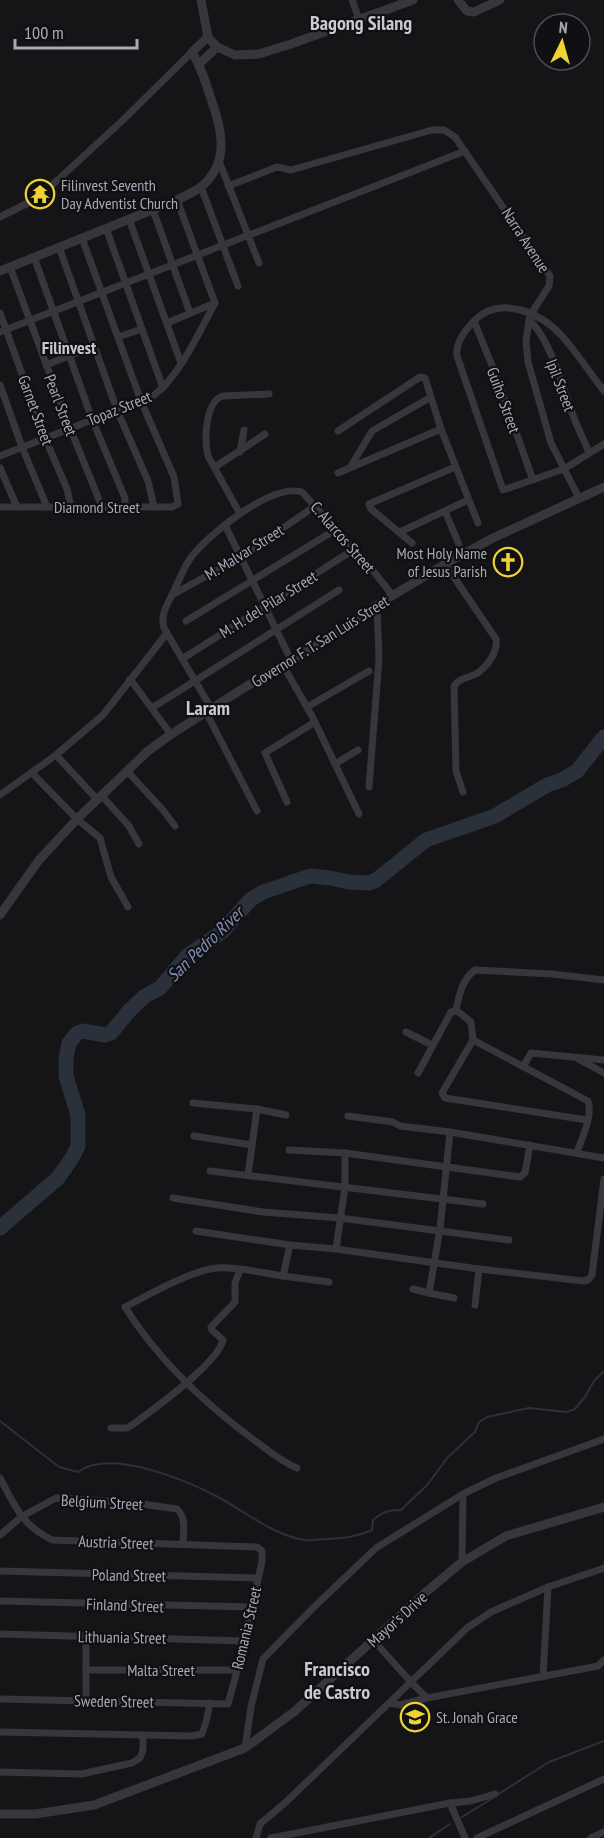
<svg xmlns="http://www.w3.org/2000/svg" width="604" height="1838" font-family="'PT Sans Narrow',sans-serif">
	<rect width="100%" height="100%" fill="#151517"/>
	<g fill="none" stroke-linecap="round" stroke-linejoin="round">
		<g stroke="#2b313b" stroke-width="2">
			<path d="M0,1421L59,1467L78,1472C110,1448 186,1480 218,1497C246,1512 271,1534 304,1540C311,1541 320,1539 327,1539C344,1538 357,1537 372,1530L373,1520C382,1512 389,1510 401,1510L428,1484L447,1458L475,1432L479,1422L487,1417L529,1408L567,1412L575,1409L585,1397L594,1381L604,1371"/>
			<path d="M497,1795L549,1762L604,1741"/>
			<path d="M462,1817L493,1798"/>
			<path d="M429,1838L450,1824"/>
		</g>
		<path stroke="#2b313b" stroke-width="15" d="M0,1228L58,1178L72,1158L78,1146V1115L66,1076V1058L69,1043L77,1033L83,1031L105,1035L111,1033L129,1011L145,996L160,988L187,956L223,931L250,900L263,892L310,876L330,878L349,882L368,883L375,881L426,840L495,816L547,785L562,780L577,771L604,737"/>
		<g stroke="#36363c" stroke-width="7">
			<path d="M352,0L359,19"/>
			<path d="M219,161L259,263"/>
			<path d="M228,186L277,167L291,170L432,130H444L455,137L550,276L549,286L531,314L529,320L526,341L528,362L551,443L579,498"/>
			<path d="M201,187L238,286"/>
			<path d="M153,210L190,313"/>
			<path d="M0,217L38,198L123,120L192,52"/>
			<path d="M129,219L181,363"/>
			<path d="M106,228L163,388"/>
			<path d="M59,247L117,410L148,481L154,507"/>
			<path d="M34,257L92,419L125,498V507"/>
			<path d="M10,267L70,428L102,507"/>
			<path d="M0,313L45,438L67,489L71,507"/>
			<path d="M529,320C550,338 564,391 574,418C578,429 584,440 589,452"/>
			<path d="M474,321L495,373L533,480"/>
			<path d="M167,323L215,303"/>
			<path d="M0,332L465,151"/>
			<path d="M118,337L142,329"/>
			<path d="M46,365L94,346"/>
			<path d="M0,385L22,447L47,507"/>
			<path d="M604,391C590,373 577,353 562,336C541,313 501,295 475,320C466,329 455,342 457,356L503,490L564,469L604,444"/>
			<path d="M338,431L420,377L425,378L441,429L478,523"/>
			<path d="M240,452L244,430"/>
			<path d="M0,456L153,396C180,376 199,332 215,303L177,200"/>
			<path d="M351,466L372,431L431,397"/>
			<path d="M215,467L265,434"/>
			<path d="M0,468L17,507"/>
			<path d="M338,473L441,429"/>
			<path d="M0,507H172L178,504L174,477L141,401L82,238"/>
			<path d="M445,511L463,554"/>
			<path d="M240,514L208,456C204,441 205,401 223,396L269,394"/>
			<path d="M225,525L291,660"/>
			<path d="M400,532L468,500"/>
			<path d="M412,543L371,509L369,504L455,467"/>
			<path d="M445,564L496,639C498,651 489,664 479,672C471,678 460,677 454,686L456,771L463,792"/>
			<path d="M172,595L241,557L315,506"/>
			<path d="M186,621L335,530"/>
			<path d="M182,659L353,550"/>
			<path d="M283,665L313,718L359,814"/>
			<path d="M130,679L167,729"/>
			<path d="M307,707L369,671"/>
			<path d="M152,708L339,590"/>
			<path d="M211,708L164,628C160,616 167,604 173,593C179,581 184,566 192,556C210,533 272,483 302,492L371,568L393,596"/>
			<path d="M206,712L257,811"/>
			<path d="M56,755L94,796"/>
			<path d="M335,764L358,750"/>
			<path d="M127,771L163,810L175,826"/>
			<path d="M32,773L77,819L100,838L111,877L128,907"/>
			<path d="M369,787L379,659L377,605"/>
			<path d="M0,795L56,755L103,715L167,633"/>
			<path d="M102,796L129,826L139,844"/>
			<path d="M287,802L265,753L315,722"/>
			<path d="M456,1010C459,996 462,979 475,970L552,974L604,980"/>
			<path d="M406,1032L432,1045"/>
			<path d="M473,1040L588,1101C593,1116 582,1138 577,1152"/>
			<path d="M578,1059L604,1073"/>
			<path d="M523,1067L531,1053L604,1060"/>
			<path d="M418,1073L451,1012L456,1010L471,1022L473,1040L442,1093L445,1098L587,1120"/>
			<path d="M193,1103L257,1109L286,1115"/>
			<path d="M348,1116L393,1122L400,1126L450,1132"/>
			<path d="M194,1136L252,1145"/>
			<path d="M289,1150L345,1153"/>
			<path d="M210,1171L483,1204"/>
			<path d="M248,1175L257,1109"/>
			<path d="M173,1198L263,1212L340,1218L509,1240"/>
			<path d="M196,1231L290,1245"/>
			<path d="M479,1269L583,1281L588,1280L592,1275L604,1179"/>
			<path d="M283,1276L329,1282"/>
			<path d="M413,1289L429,1293"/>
			<path d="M454,1298L429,1293L440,1229L450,1132L604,1158"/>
			<path d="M475,1305L479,1269L336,1249L345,1187V1153L520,1177L525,1173L530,1145"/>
			<path d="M111,1428H127L135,1423C155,1408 218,1363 223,1340L212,1330L211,1327L235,1302V1283L240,1270"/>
			<path d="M297,1468C280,1461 268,1450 254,1440C204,1403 158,1360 125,1307C148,1295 192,1270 217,1268C236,1266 262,1273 283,1276L290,1245L336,1249"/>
			<path d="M0,1478C16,1508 21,1524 52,1540L257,1547L262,1551V1561L245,1641L228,1704L0,1699"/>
			<path d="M0,1535L21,1517L56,1498L135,1503L177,1509C187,1518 183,1532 183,1544"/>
			<path d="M462,1562L463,1494"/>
			<path d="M0,1571L258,1578"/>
			<path d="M548,1587L604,1568"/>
			<path d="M0,1601L251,1607"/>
			<path d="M0,1634L245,1641"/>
			<path d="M373,1640L411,1682L427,1698L598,1666L604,1660"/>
			<path d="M86,1670H237"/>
			<path d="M86,1700V1637"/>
			<path d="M390,1703L400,1705L427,1698"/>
			<path d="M0,1732L192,1736L202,1734L206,1722L210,1703"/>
			<path d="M245,1748L251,1707L263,1659L312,1609L376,1548L463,1494L496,1478L604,1439"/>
			<path d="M0,1772L81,1774L132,1763L140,1758L143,1750V1735"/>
			<path d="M450,1803L465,1838"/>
			<path d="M256,1838L260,1824L286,1802L467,1628L491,1612L548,1587L543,1677"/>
			<path d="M271,1838L450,1803L471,1801L495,1794"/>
			<path d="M477,1838L604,1779"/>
			<path d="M591,1838L604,1832"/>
		</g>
		<g stroke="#36363c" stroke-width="9">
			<path d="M201,0L208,37L217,47L235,55L259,54L291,44L413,0"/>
			<path d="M458,0L467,11L474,12L500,0"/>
			<path d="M199,64L217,47"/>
			<path d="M0,271L177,200C185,196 195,192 202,186C230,162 222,129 211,99C206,83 201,67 192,52L208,37"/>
			<path d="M0,915L39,860L77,819L148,751L170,735L247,686L342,630L377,605L445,564L493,538L604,487"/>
			<path d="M0,1814H35L94,1805L245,1748L295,1711L426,1592L462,1562L506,1536L604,1507"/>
		</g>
	</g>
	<defs>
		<g id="temple-ring" transform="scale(1.5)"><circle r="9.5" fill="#101012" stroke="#efd235" stroke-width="1.5"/><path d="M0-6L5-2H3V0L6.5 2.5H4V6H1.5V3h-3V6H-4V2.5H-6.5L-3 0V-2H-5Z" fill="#efd235"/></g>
		<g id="church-ring" transform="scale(1.5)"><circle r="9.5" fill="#101012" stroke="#efd235" stroke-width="1.5"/><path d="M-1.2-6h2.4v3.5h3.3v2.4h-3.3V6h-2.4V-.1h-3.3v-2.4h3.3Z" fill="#efd235"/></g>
		<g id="school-ring" transform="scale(1.5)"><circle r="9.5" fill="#101012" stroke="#efd235" stroke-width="1.5"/><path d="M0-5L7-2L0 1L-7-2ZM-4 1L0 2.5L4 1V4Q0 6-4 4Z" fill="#efd235"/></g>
	</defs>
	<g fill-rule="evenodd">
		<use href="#temple-ring" x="40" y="194"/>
		<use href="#church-ring" x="508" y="562"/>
		<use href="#school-ring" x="415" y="1717"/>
	</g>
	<g text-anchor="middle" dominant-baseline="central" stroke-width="4.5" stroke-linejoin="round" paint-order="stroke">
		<g font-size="16" fill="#a7a9b7" stroke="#101012" text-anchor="start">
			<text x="61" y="185">Filinvest Seventh<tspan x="61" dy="18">Day Adventist Church</tspan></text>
			<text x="487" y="553" text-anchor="end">Most Holy Name<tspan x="487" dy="18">of Jesus Parish</tspan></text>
			<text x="436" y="1717">St. Jonah Grace</text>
		</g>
		<g font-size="16" fill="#a7a9b7" stroke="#101012">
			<text transform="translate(526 240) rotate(57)">Narra Avenue</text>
			<text transform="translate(561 385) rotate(69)">Ipil Street</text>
			<text transform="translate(504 400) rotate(70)">Guiho Street</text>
			<text transform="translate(61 405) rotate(69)">Pearl Street</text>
			<text transform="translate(119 408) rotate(-22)">Topaz Street</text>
			<text transform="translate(36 410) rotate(70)">Garnet Street</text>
			<text x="97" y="507">Diamond Street</text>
			<text transform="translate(343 537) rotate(49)">C. Alarcos Street</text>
			<text transform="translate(244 552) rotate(-32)">M. Malvar Street</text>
			<text transform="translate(268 604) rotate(-32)">M. H. del Pilar Street</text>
			<text transform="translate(320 641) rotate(-32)">Governor F. T. San Luis Street</text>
			<text transform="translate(102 1502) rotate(3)">Belgium Street</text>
			<text transform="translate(116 1542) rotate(2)">Austria Street</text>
			<text transform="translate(129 1575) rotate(1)">Poland Street</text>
			<text transform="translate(125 1605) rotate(2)">Finland Street</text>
			<text transform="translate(397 1619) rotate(-42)">Mayor's Drive</text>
			<text transform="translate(246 1628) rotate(-77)">Romania Street</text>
			<text transform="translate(122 1637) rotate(1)">Lithuania Street</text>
			<text x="161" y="1670">Malta Street</text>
			<text transform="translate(114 1701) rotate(1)">Sweden Street</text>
		</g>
		<g font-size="18" font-weight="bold" fill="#c8c9d3" stroke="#101012">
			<text x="69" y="347">Filinvest</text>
		</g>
		<g font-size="18" font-style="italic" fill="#7e90b2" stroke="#101012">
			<text transform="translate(205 944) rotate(-44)">San Pedro River</text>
		</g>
		<g font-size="20" font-weight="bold" fill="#c8c9d3" stroke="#101012">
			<text x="361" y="23">Bagong Silang</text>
			<text x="208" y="708">Laram</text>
			<text x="337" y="1669">Francisco<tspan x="337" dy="23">de Castro</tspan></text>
		</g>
	</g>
	<g transform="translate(562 42) rotate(5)"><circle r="28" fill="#101012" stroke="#4c4d54" stroke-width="1.5"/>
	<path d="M0-4.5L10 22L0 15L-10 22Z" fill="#efd235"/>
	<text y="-9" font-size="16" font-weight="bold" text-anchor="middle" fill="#a7a9b7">N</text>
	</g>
	<path d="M15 39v9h122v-9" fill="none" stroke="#a7a9b7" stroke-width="3"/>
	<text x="24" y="39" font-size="18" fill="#a7a9b7" stroke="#101012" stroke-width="4.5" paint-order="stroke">100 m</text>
</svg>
